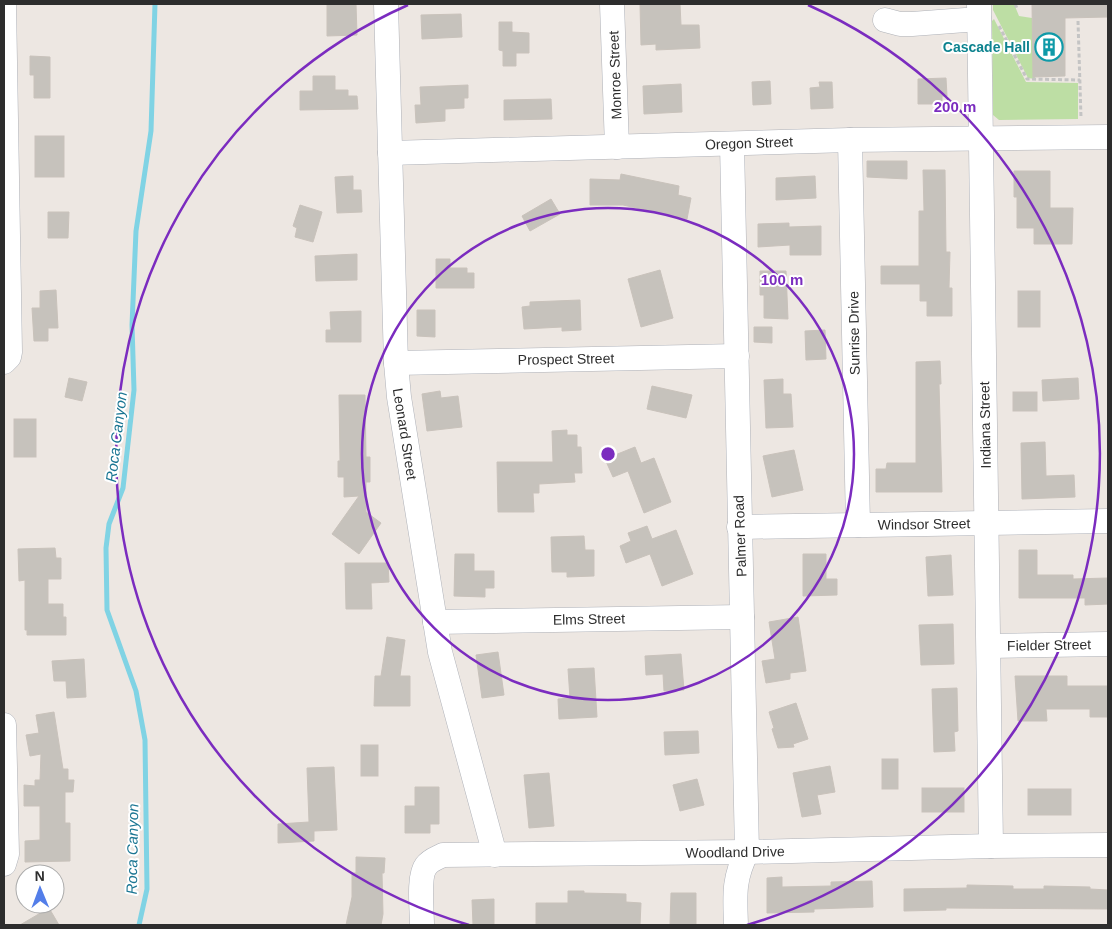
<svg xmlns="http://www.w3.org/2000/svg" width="1112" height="929" font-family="Arial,sans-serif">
	<rect width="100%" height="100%" fill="#ede7e2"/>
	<g fill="#bddea4">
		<path d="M993,4H1014L1019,16L1032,18L1035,79L1028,78L993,10Z"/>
		<path d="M994,19L1026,82L1078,83V119L999,120L993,115L992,21Z"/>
	</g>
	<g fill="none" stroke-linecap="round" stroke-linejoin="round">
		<path stroke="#80d3e4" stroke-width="5" d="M139,925L147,889L145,740L136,691L107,610L106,548L109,524L123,488L134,390L132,325L136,231L151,131L155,4"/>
	</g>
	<g fill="#c6c2bc" stroke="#c9c2bb">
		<path d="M327,4H356L357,35L327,36Z"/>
		<path d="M640,4H680L681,25H699L700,48L656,50V44L641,45Z"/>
		<path d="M1032,4H1108V17L1065,18V76L1033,77Z"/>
		<path d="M461,14L462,37L422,39L421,15Z"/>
		<path d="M499,22H512V32L529,33V53H516V66H503V51L499,50Z"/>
		<path d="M30,56L50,57V98H34V75H30Z"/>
		<path d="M313,76H335V90H348V96H357L358,109L300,110V91H313Z"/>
		<path d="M946,78L947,96H942V104H918V79Z"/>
		<path d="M770,81L771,104L753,105L752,82Z"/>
		<path d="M819,82H832L833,108L811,109L810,88L820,87Z"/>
		<path d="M681,84L682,112L644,114L643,86Z"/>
		<path d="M468,85V98H464V108L445,109V121L416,123L415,105H421L420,87Z"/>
		<path d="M551,99L552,119L504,120V100Z"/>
		<rect x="35" y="136" width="29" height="41"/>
		<path d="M867,161H907V179L867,177Z"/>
		<path d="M923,170H945L946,252H950L949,288H952V316H927V301H920V284H881V266H919V211H924Z"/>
		<path d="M1014,171H1050V208H1073L1072,244H1034V228H1017V197H1014Z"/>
		<path d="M621,174L679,186L678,195L691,198L687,219L623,205H590V179L620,180Z"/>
		<path d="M353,176V190H361L362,212L337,213L335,177Z"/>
		<path d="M815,176L816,198L776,200V178Z"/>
		<path d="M551,199L560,214L530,231L522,216Z"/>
		<path d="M300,205L322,212L313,242L295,237L297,228L293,226Z"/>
		<path d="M48,212H69L68,238H48Z"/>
		<path d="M789,223V227L821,226V255H790V245L758,247V224Z"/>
		<path d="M357,254V280L316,281L315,256Z"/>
		<path d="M436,259H450V268H467V273H474V288H436Z"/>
		<path d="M660,270L673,318L641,327L628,279Z"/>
		<path d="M760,271H786L788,319L764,318V295H760Z"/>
		<path d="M56,290L58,328H48V341H34L32,308H40V291Z"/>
		<rect x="1018" y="291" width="22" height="36"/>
		<path d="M580,300L581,330L562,331V327L524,329L522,307L530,306V302Z"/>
		<path d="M417,310H435V337L417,336Z"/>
		<path d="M361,311V342H326V330H331L330,312Z"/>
		<path d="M754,327H772V343L754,342Z"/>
		<path d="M825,330L826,359L806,360L805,331Z"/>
		<path d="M940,361L941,384H939L942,492H876V469H886L887,463H916V362Z"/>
		<path d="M69,378L87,382L82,401L65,397Z"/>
		<path d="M1078,378L1079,399L1043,401L1042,380Z"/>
		<path d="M783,379V394H791L793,427L766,428L764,380Z"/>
		<path d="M652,386L692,395L686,418L647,409Z"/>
		<path d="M440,391L441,398L458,396L462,427L427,431L422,394Z"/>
		<rect x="1013" y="392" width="24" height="19"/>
		<path d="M339,395H365L366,457H370V482H366V512L381,523L359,554L332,534L359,496L344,497V477H338V461H340Z"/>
		<rect x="14" y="419" width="22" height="38"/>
		<path d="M567,430V435H577V447H581L582,473H574L575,482L539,484V493H533L534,512H498L497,462H553L552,431Z"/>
		<path d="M1045,442L1046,476L1074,475L1075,497L1022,499L1021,443Z"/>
		<path d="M635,447L641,463L654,458L671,502L644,513L628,471L613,477L605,459Z"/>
		<path d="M794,450L803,490L772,497L763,456Z"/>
		<path d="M647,526L652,539L676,530L693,574L662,586L650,554L626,563L620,546L631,541L628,533Z"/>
		<path d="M584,536L585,550H594V576L567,577V572H552L551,537Z"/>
		<path d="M55,548L56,558H61V579H48V604H63V617H66V635H27V630H25V580L19,581L18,549Z"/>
		<path d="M1019,550H1037V575H1073V579L1108,578V604L1085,605V598H1019Z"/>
		<path d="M455,554H474V571H494V588H485V597L454,596Z"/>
		<path d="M803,554H826V579H837V595L803,596Z"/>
		<path d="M951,555L953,595L928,596L926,557Z"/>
		<path d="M345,563H388L389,582L371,583L372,609H346Z"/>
		<path d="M798,617L806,671L790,673V679L766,683L762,661L775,659L769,622Z"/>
		<path d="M953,624L954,664L921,665L919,625Z"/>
		<path d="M387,637L405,640L400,676H410V706H374L375,676H381Z"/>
		<path d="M498,652L504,695L482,698L476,655Z"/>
		<path d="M681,654L684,690L664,691L663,674L646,675L645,656Z"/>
		<path d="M84,659L86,697L67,698L66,681H54L52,661Z"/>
		<path d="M594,668L597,717L559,719L558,699L570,698L568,669Z"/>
		<path d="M1015,676H1067V686H1108V717H1090V709H1046L1047,721H1018Z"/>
		<path d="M957,688L958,731L954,732L955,751L934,752L932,689Z"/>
		<path d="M796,703L808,739L793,744L794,747L778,748L772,729L774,728L769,712Z"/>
		<path d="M54,712L63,769H68V780H74L73,792H65V823H70V861L25,862V841L40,840V806H24V785L35,786V780H40L41,754L30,756L26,735L39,733L36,715Z"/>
		<path d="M698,731L699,753L665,755L664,732Z"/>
		<rect x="361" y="745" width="17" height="31"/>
		<rect x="882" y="759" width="16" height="30"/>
		<path d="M830,766L835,792L817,795L821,814L802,817L793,773Z"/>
		<path d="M334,767L337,830L314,831V841L278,843V824L309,822L307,768Z"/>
		<path d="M549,773L554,826L529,828L524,775Z"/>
		<path d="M697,779L704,805L680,811L673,785Z"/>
		<path d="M415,787H439V824H430V833H405V806H415Z"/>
		<rect x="922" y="788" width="42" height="24"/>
		<rect x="1028" y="789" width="43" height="26"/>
		<path d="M356,857L385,858L384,873H382L383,914L381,925H346L352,897V873H356Z"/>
		<path d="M782,877V887L831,886V882L872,881L873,907L814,909V912L767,913V878Z"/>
		<path d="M967,885L1013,886V889H1044V886L1090,887V889L1108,890V909L946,908V910L904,911V889L967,888Z"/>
		<path d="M568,891H584V893L626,894V902L641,903L640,925L536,924V903H568Z"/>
		<path d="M671,893H696V925H670Z"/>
		<path d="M494,899V925H473L472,900Z"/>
		<path d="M49,908L59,925H20Z"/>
	</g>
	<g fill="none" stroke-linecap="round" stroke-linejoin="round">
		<g stroke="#aeb1b8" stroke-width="25">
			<g id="minor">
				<path d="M386,4L396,363L399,397L440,652L495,855"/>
				<path d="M612,4L617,147"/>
				<path d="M979,4L991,846"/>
				<path d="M885,20L900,24H912L979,19"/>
				<path d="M850,140L858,525"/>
				<path d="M732,144L747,852C733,879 735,896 736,925"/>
				<path d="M390,153L850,140L1108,137"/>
				<path d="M4,362L9,357L10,352L4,4"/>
				<path d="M396,363L737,356"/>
				<path d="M739,527L1108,521"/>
				<path d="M435,622L742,617"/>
				<path d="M989,646L1108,644"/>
				<path d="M4,725L7,854L4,864"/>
				<path d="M422,925C422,911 418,876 426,866C430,860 437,858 443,855L747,852L991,846L1108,845"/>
			</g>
		</g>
		<g stroke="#c4c4c4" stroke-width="3" stroke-dasharray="4 2.5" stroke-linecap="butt">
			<path d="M1015,4L1017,8"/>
			<path d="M1078,21L1081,118"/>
			<path d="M999,26L1027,79L1080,80"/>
		</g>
		<use href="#minor" stroke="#fff" stroke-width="24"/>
	</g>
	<g fill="none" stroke="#7b2cbf" stroke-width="2.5">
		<circle cx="608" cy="454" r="246"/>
		<path d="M469 925A491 491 0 0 1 408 5M808 5A491 491 0 0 1 747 925"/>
	</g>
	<defs>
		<g id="building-ring" transform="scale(1.4375)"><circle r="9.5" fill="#fff" stroke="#0f9aa8" stroke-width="1.5"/><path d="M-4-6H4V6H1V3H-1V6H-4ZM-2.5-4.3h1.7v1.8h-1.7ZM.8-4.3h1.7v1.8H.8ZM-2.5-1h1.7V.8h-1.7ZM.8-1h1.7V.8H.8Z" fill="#0f9aa8"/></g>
	</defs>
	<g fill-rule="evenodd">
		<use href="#building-ring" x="1049" y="47"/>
	</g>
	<g text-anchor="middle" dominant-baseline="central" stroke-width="4" stroke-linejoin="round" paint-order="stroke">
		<g font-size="14" font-weight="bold" fill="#0d838f" stroke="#fff" text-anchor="end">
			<text x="1030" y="47">Cascade Hall</text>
		</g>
		<g font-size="14" fill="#2d2d2d" stroke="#fff">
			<text transform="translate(615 75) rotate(-92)">Monroe Street</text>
			<text transform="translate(749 143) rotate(-2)">Oregon Street</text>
			<text transform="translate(854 333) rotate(-91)">Sunrise Drive</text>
			<text transform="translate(566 359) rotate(-1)">Prospect Street</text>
			<text transform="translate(985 425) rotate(-91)">Indiana Street</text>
			<text transform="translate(405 434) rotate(81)">Leonard Street</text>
			<text transform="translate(924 524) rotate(-1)">Windsor Street</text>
			<text transform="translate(740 536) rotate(-92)">Palmer Road</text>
			<text transform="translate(589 619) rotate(-1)">Elms Street</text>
			<text transform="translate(1049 645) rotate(-1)">Fielder Street</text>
			<text transform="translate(735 852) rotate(-1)">Woodland Drive</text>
		</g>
		<g font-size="15" font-style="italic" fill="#1b7693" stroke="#fff">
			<text transform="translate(116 437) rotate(-83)">Roca Canyon</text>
			<text transform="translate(132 849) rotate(-89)">Roca Canyon</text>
		</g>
	</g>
	<circle cx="608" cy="454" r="8" fill="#7b2cbf" stroke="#fff" stroke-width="2.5"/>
	<g font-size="15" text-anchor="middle" font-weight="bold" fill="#7b2cbf" stroke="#fff" stroke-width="4" stroke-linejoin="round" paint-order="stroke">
		<text x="955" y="112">200 m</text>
		<text x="782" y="285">100 m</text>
	</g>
	<rect width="1112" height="929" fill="none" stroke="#2d2d2d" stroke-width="10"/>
	<g transform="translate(40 889) rotate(359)"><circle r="24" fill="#ffffff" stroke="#ababab"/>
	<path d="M0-4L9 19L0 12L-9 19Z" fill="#537ee9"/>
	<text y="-8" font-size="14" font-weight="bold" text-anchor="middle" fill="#2d2d2d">N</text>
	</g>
</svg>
